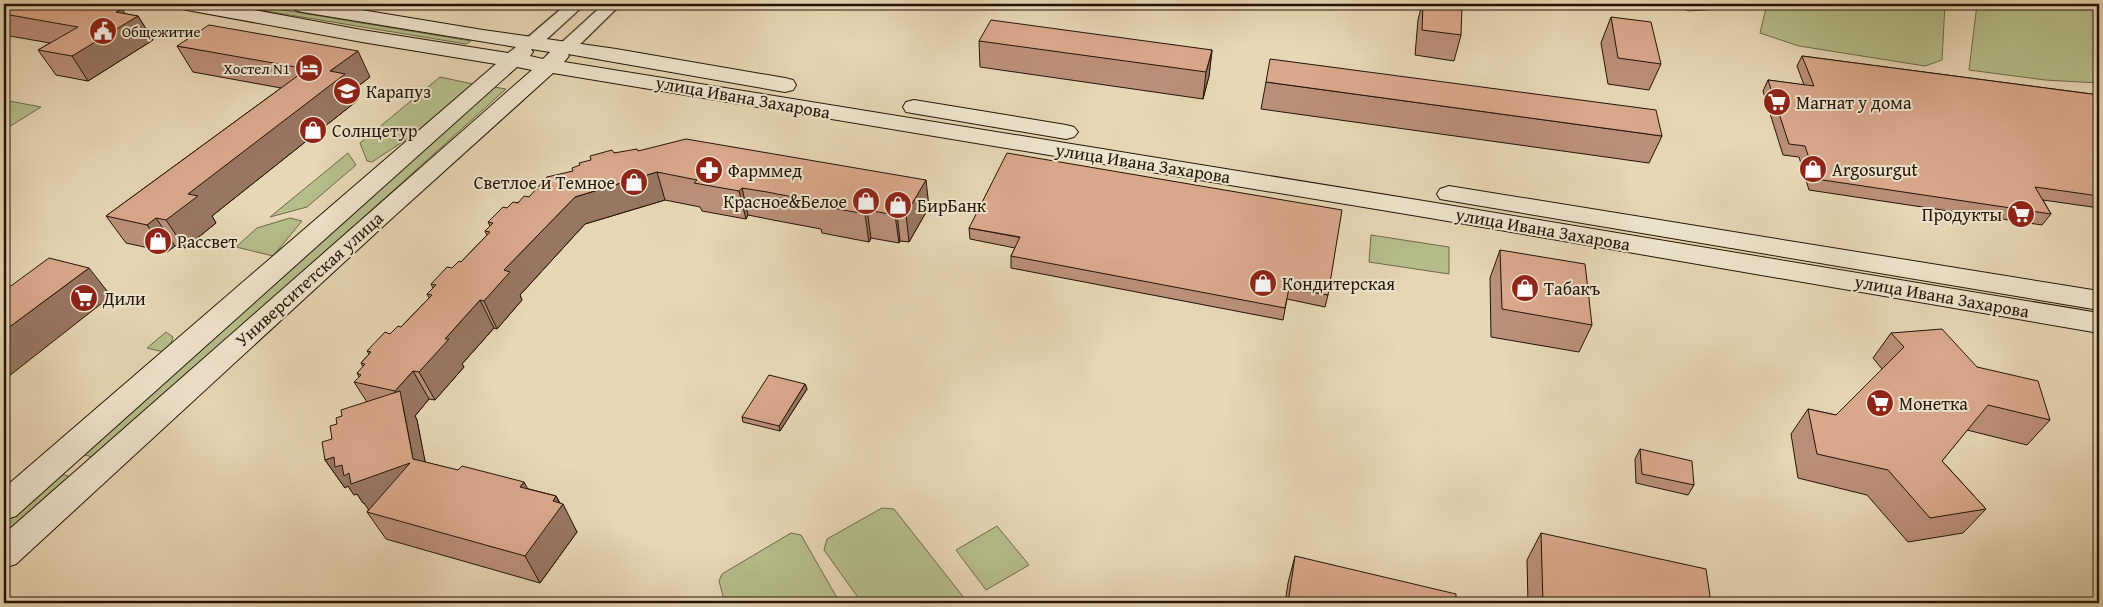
<svg xmlns="http://www.w3.org/2000/svg" width="2103" height="607" font-family="'Gentium Book Plus',serif">
	<rect width="100%" height="100%" fill="#e7d7b4"/>
	<filter id="stains"><feTurbulence type="fractalNoise" baseFrequency=".004" numOctaves="4"/><feColorMatrix values="0 0 0 0 .2 0 0 0 0 .09 0 0 0 0 .02 0 0 0 .5 -.17"/></filter>
	<radialGradient id="worn" r=".72"><stop offset=".6" stop-color="#630" stop-opacity="0"/><stop offset="1" stop-color="#630" stop-opacity=".3"/></radialGradient>
	<g fill="#b6be8c" stroke="#6c6949">
		<path d="M223,4H247L471,41L466,44Z"/>
		<path d="M1471,4H1564C1532,13 1502,8 1471,4Z"/>
		<path d="M1667,4H1741L1736,8L1689,11Z"/>
		<path d="M1767,4H1945L1942,60L1925,66L1799,46L1760,33Z"/>
		<path d="M1977,4H2093L2099,5V83L2045,80L1969,70Z"/>
		<path d="M440,77L473,84L416,133L372,162L367,161L360,143Z"/>
		<path d="M494,87L506,89L96,458L81,454Z"/>
		<path d="M4,100L41,107L4,130Z"/>
		<path d="M348,153L356,165L307,207L270,217Z"/>
		<path d="M290,218L302,221L273,256L236,247L257,228Z"/>
		<path d="M1371,235L1449,247V274L1369,262Z"/>
		<path d="M166,332L173,337L170,346L164,352L147,348Z"/>
		<path d="M57,473L72,477L4,538V520Z"/>
		<path d="M882,508L894,509L968,603H862L824,550L827,539Z"/>
		<path d="M997,526L1029,565L986,590L956,550Z"/>
		<path d="M791,533L801,535L840,603H725L719,581L722,574Z"/>
	</g>
	<g fill="none" stroke-linecap="round" stroke-linejoin="round">
		<g stroke="#534532" stroke-width="3">
			<g id="minor">
				<path d="M567,4H585L538,47L532,48L526,47L523,43L526,39Z"/>
				<path d="M604,4H621L572,52L566,53L560,52L557,48L560,44Z"/>
			</g>
		</g>
		<g stroke="#221406" stroke-width="2">
			<g id="secondary">
				<path d="M177,4H221L362,30L508,53L516,47L302,12L295,10L292,6L294,4H325L483,30L616,49L785,78L793,80L796,85L793,90L785,92L568,54L569,56L564,62L1430,202L2099,313V333L1430,218L553,73L390,220L16,564L4,568V534L532,70L517,67L16,516L4,520V488L496,64L362,42L187,10L180,8ZM531,49L550,52L543,59L530,56L533,52Z"/>
				<path d="M914,100L1066,125L1074,127L1078,132L1074,137L1066,139L906,112L903,107L906,102Z"/>
				<path d="M1449,186L2099,291V310L1440,199L1437,194L1440,189Z"/>
			</g>
		</g>
		<use href="#minor" fill="#efe5ce" fill-rule="evenodd"/>
		<use href="#secondary" fill="#efe5ce" fill-rule="evenodd"/>
	</g>
	<g fill="#bb9078" stroke="#221406">
		<path d="M4,4L122,9L125,14L138,16L153,40L88,81L56,75L38,50L50,43L4,35Z"/>
		<path d="M1422,4H1423L1461,35L1454,61L1415,55L1418,20Z"/>
		<path d="M1611,17L1661,64L1649,90L1608,84L1601,43Z"/>
		<path d="M979,41L1212,50L1209,76L1203,99L980,67Z"/>
		<path d="M177,46L370,77L353,90L358,100L212,216L216,223L185,248L175,246L167,252L126,243L106,216L281,88L193,72Z"/>
		<path d="M1802,56L2099,95V208L2043,200L2051,214L2042,225L1809,190L1799,157L1783,155L1763,91L1768,80L1804,85L1797,66Z"/>
		<path d="M1266,82L1662,136L1649,163L1261,109Z"/>
		<path d="M638,151L929,207L909,242L900,241L899,243L871,238L869,242L822,233L821,229L773,220L748,215L746,219L702,211L700,207L665,200L585,224L520,295L522,300L497,329L494,328L462,364L464,367L435,400L429,399L415,416L417,420L425,462L556,496L577,532L540,583L386,539L367,512L369,509L364,503H363L357,494L354,495L348,486L345,488L325,460L337,424L342,416L367,402L354,382L359,377L357,373L363,367L361,363L369,354L367,351L390,334L401,327L429,298L427,294L433,288L431,284L461,262L487,235L485,231L490,226L488,222L507,208L529,197L573,171L580,165L614,153Z"/>
		<path d="M969,228L1328,295L1325,307L1287,299L1283,320L1011,268V256L1015,248L970,239Z"/>
		<path d="M1500,250L1592,325L1579,352L1491,337L1490,278Z"/>
		<path d="M1891,333L1977,367L2050,420L2027,445L1967,430L1942,461L1986,509L1963,533L1908,542L1867,495L1798,478L1791,434L1808,409L1836,415L1882,369L1873,358Z"/>
		<path d="M805,384L807,389L780,431L743,422L742,417Z"/>
		<path d="M1640,449L1694,485L1688,495L1636,483L1635,459Z"/>
		<path d="M1541,533L1711,603H1528L1527,560Z"/>
		<path d="M1295,556L1456,603H1285L1288,583Z"/>
	</g>
	<g fill="#997662" stroke="#221406">
		<path d="M122,9L130,21L138,16L153,40L88,81L72,56L116,12Z"/>
		<path d="M1212,50L1209,76L1203,99L1206,72Z"/>
		<path d="M358,51L370,77L353,90L358,100L212,216L216,223L185,248L166,220L188,194L330,71Z"/>
		<path d="M657,172L665,200L585,224L520,295L522,300L497,329L484,301L504,270L575,197Z"/>
		<path d="M926,180L929,207L909,242L906,214Z"/>
		<path d="M742,188L748,215L746,219L739,191Z"/>
		<path d="M867,210L871,238L869,242L865,214Z"/>
		<path d="M897,213L900,241L899,243L895,215Z"/>
		<path d="M156,218L175,246L167,252L147,225Z"/>
		<path d="M89,268L111,296L4,380V331Z"/>
		<path d="M480,300L494,328L462,364L464,367L435,400L419,372L445,339Z"/>
		<path d="M413,371L429,399L415,416L417,420L430,487L413,459L403,406L395,391Z"/>
		<path d="M805,384L807,389L780,431L779,426Z"/>
		<path d="M334,457L342,465L410,463L370,512L364,503H363L357,494L354,495L348,486L345,488L325,460Z"/>
		<path d="M524,482L539,510L520,487Z"/>
		<path d="M556,496L561,507L563,504L577,532L540,583L525,556L553,501Z"/>
	</g>
	<g fill="#daa88c" stroke="#221406">
		<path d="M4,4H92L122,9L116,12L138,16L72,56L38,50L78,27L4,14Z"/>
		<path d="M1423,4H1462L1461,35L1422,30Z"/>
		<path d="M1611,17L1651,22L1661,64L1618,58Z"/>
		<path d="M991,20L1212,50L1206,72L979,41Z"/>
		<path d="M209,25L358,51L330,71L345,74L188,194L198,196L166,220L156,218L147,225L106,216L307,69L177,46Z"/>
		<path d="M1802,56L2099,95V196L2035,187L2051,214L1816,179L1805,146L1789,144L1768,80L1814,86Z"/>
		<path d="M1270,59L1656,110L1662,136L1266,82Z"/>
		<path d="M686,139L926,180L906,214L897,213L895,215L867,210L865,214L817,205L819,202L767,192L742,188L739,191L694,183L697,180L657,172L575,197L504,270L510,272L484,301L480,300L445,339H449L419,372L413,371L395,391L354,382L361,375L357,373L365,364L361,363L371,352L367,351L385,332L390,334L398,326L401,327L432,295L427,294L436,285L431,284L447,267L452,268L459,261L461,262L490,232L485,231L493,223L488,222L503,207L507,208L513,202L518,203L524,196L529,197L547,177L573,171L572,168L580,165L579,163L591,160L590,156L612,150L614,153L637,149L638,151Z"/>
		<path d="M1007,153L1342,210L1328,295L1289,288L1285,308L1011,256L1020,237L969,228Z"/>
		<path d="M1500,250L1585,264L1592,325L1502,309Z"/>
		<path d="M49,258L89,268L4,331V291Z"/>
		<path d="M1942,329L1977,367L2038,381L2050,420L1988,405L1942,461L1986,509L1930,518L1888,470L1817,454L1808,409L1836,415L1904,347L1891,333Z"/>
		<path d="M769,375L805,384L779,426L742,417Z"/>
		<path d="M400,391L413,459L458,470L462,466L524,482L520,487L556,496L553,501L563,504L525,556L367,512L410,463L351,484L349,473L344,476L342,465L335,467L334,457L325,460L322,442L332,439L330,426L337,424L336,418L342,416L341,410Z"/>
		<path d="M1640,449L1692,461L1694,485L1642,474Z"/>
		<path d="M1541,533L1706,569L1711,603H1543Z"/>
		<path d="M1295,556L1456,594V603H1288Z"/>
	</g>
	<defs>
		<g id="civic-disc" transform="scale(1.4375)"><circle r="9.5" fill="#8f2418" stroke="#efe5ce"/><path d="M-.6-6.5H3V-4.5H.6V-3L4-1V1h2V6H-6V1h2V-1L-.6-3ZM-1.2 2.5V6h2.4V2.5Z" fill="#fff"/></g>
		<g id="hotel-disc" transform="scale(1.4375)"><circle r="9.5" fill="#8f2418" stroke="#efe5ce"/><path d="M-6-4.5h1.5V1H6V5H4.5V3h-9V5H-6ZM-4 0a1.8 1.8 0 1 1 3.6 0ZM.5 0V-2.5h3Q6-2.5 6 0Z" fill="#fff"/></g>
		<g id="school-disc" transform="scale(1.4375)"><circle r="9.5" fill="#8f2418" stroke="#efe5ce"/><path d="M0-5L7-2L0 1L-7-2ZM-4 1L0 2.5L4 1V4Q0 6-4 4Z" fill="#fff"/></g>
		<g id="supermarket-disc" transform="scale(1.4375)"><circle r="9.5" fill="#8f2418" stroke="#efe5ce"/><path d="M-6-5.5h2.5l.6 2H6L4.5 2H-2.5L-4.4-4H-6ZM-1.5 3.2a1.3 1.3 0 1 0 .1 0ZM3 3.2a1.3 1.3 0 1 0 .1 0Z" fill="#fff"/></g>
		<g id="shop-disc" transform="scale(1.4375)"><circle r="9.5" fill="#8f2418" stroke="#efe5ce"/><path d="M-5-2.5h2.3a2.7 3.5 0 0 1 5.4 0H5L5.5 6h-11ZM-1.5-2.5h3a1.5 2.3 0 0 0-3 0Z" fill="#fff"/></g>
		<g id="pharmacy-disc" transform="scale(1.4375)"><circle r="9.5" fill="#8f2418" stroke="#efe5ce"/><path d="M-2-6h4v4h4v4h-4v4h-4v-4h-4v-4h4Z" fill="#fff"/></g>
	</defs>
	<g fill-rule="evenodd">
		<use href="#civic-disc" x="103" y="31"/>
		<use href="#hotel-disc" x="309" y="68"/>
		<use href="#school-disc" x="347" y="91"/>
		<use href="#supermarket-disc" x="1777" y="102"/>
		<use href="#shop-disc" x="313" y="130"/>
		<use href="#shop-disc" x="1813" y="169"/>
		<use href="#pharmacy-disc" x="709" y="170"/>
		<use href="#shop-disc" x="634" y="182"/>
		<use href="#shop-disc" x="866" y="201"/>
		<use href="#shop-disc" x="898" y="205"/>
		<use href="#supermarket-disc" x="2021" y="214"/>
		<use href="#shop-disc" x="158" y="241"/>
		<use href="#shop-disc" x="1263" y="283"/>
		<use href="#shop-disc" x="1525" y="288"/>
		<use href="#supermarket-disc" x="84" y="298"/>
		<use href="#supermarket-disc" x="1880" y="403"/>
	</g>
	<g text-anchor="middle" dominant-baseline="central" stroke-width="4" stroke-linejoin="round" paint-order="stroke">
		<g font-size="15" fill="#221406" stroke="#efe5ce" text-anchor="start">
			<text x="122" y="31">Общежитие</text>
			<text x="290" y="68" text-anchor="end">Хостел N1</text>
		</g>
		<g font-size="18" fill="#221406" stroke="#efe5ce" text-anchor="start">
			<text x="366" y="91">Карапуз</text>
			<text x="1796" y="102">Магнат у дома</text>
			<text x="332" y="130">Солнцетур</text>
			<text x="1832" y="169">Argosurgut</text>
			<text x="728" y="170">Фарммед</text>
			<text x="615" y="182" text-anchor="end">Светлое и Темное</text>
			<text x="847" y="201" text-anchor="end">Красное&amp;Белое</text>
			<text x="917" y="205">БирБанк</text>
			<text x="2002" y="214" text-anchor="end">Продукты</text>
			<text x="177" y="241">Рассвет</text>
			<text x="1282" y="283">Кондитерская</text>
			<text x="1544" y="288">Табакъ</text>
			<text x="103" y="298">Дили</text>
			<text x="1899" y="403">Монетка</text>
		</g>
		<g font-size="18" fill="#221406" stroke="#efe5ce">
			<text transform="translate(743 97) rotate(10)">улица Ивана Захарова</text>
			<text transform="translate(1143 163) rotate(9)">улица Ивана Захарова</text>
			<text transform="translate(1543 229) rotate(10)">улица Ивана Захарова</text>
			<text transform="translate(309 279) rotate(-42)">Университетская улица</text>
			<text transform="translate(1942 296) rotate(10)">улица Ивана Захарова</text>
		</g>
	</g>
	<rect width="2103" height="607" fill="none" stroke="#e7d7b4" stroke-width="20"/>
	<rect x="5" y="5" width="2093" height="597" fill="none" stroke="#221406" stroke-width="2.5"/>
	<rect x="10" y="10" width="2083" height="587" fill="none" stroke="#221406"/>
	<rect width="100%" height="100%" filter="url(#stains)"/>
	<rect width="100%" height="100%" fill="url(#worn)"/>
</svg>
